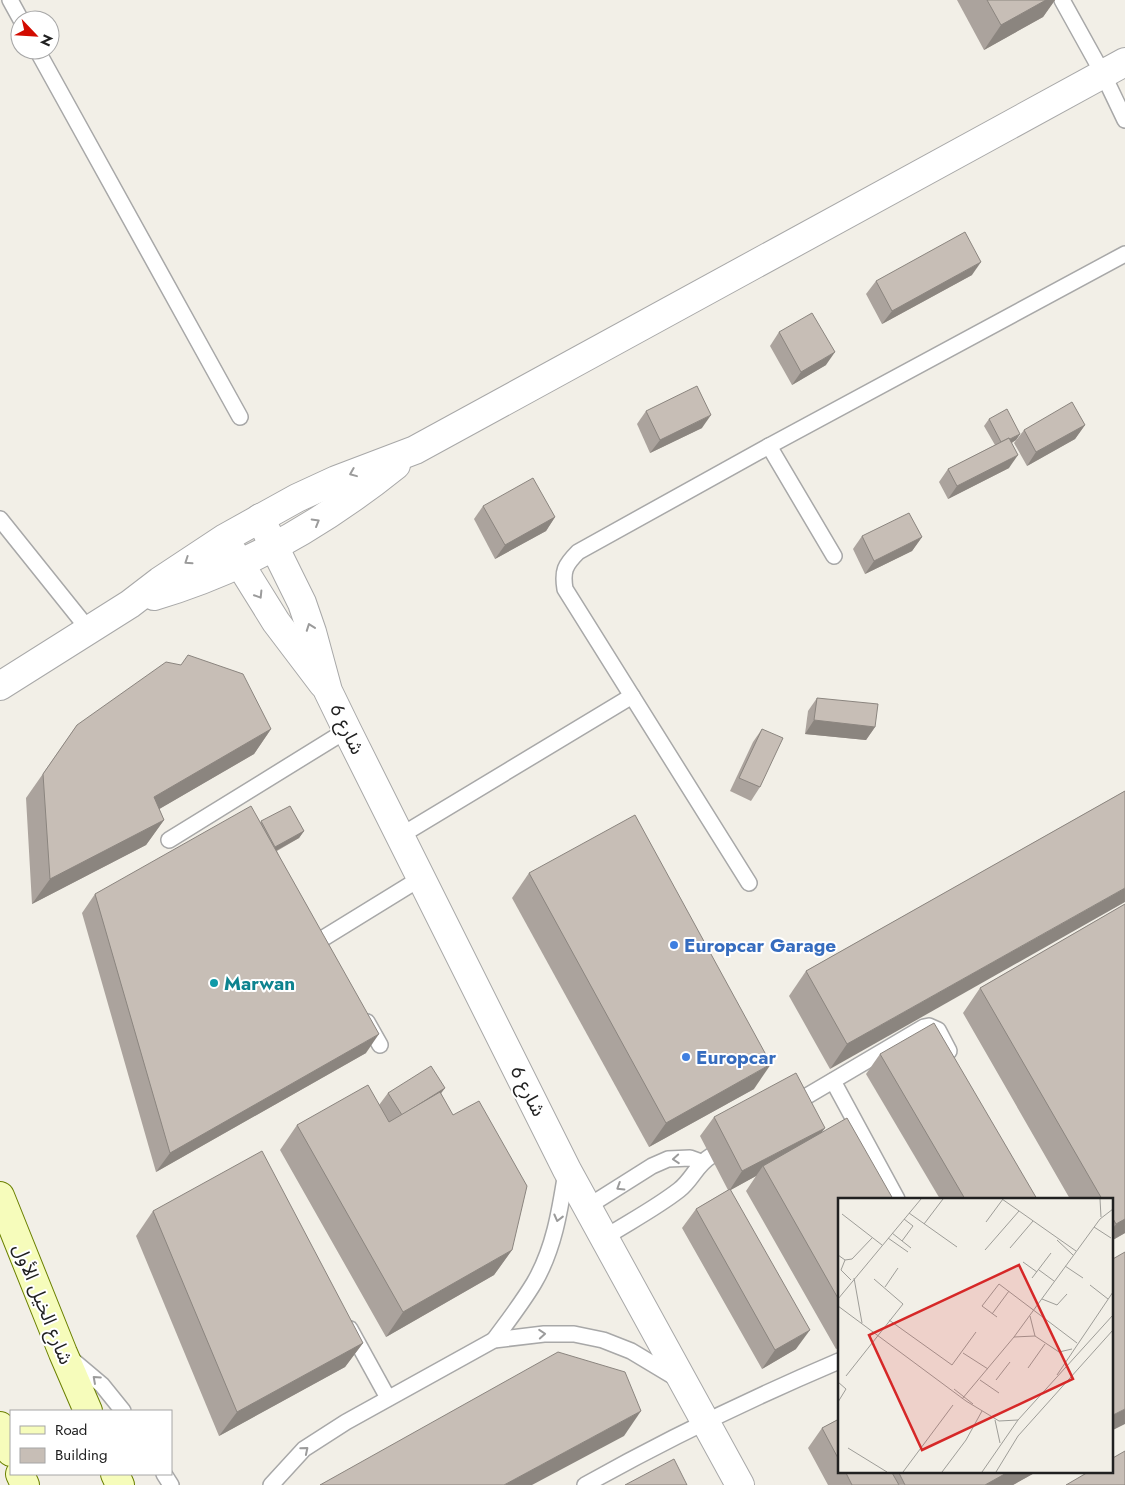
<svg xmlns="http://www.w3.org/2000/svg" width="1125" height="1485" font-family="Jost,'Noto Sans Arabic',sans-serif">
	<rect width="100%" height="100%" fill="#f2efe7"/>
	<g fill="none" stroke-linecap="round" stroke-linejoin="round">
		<g stroke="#a8a8a8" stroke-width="18">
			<g id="lane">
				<path d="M10,0L21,20"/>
				<path d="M1062,0L1103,74L1125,120"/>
				<path d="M37,50L240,417"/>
				<path d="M769,446L834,556"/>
				<path d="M0,519L89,630"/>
				<path d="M400,836L632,696"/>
				<path d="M169,840L347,730"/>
				<path d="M749,883L565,589C562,571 565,565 578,552L769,446L1125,254"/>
				<path d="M322,939L421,878"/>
				<path d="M367,1022L380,1045"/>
				<path d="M833,1081L897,1199"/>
				<path d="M790,1106L924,1027L929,1026L938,1030L949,1051"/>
				<path d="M587,1207L652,1166L668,1159L690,1158L701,1162"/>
				<path d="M604,1238C629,1222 656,1208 679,1190C693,1179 696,1165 711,1156"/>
				<path d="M350,1329L388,1398"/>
				<path d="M494,1340C508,1321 522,1303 534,1283C554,1249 560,1210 566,1172"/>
				<path d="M70,1358L102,1385L123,1411"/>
				<path d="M164,1474L171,1485"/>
				<path d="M271,1485L304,1449L346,1422L494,1340L544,1334H574L603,1340L631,1351L676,1378"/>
				<path d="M585,1485C667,1439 752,1398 839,1361"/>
			</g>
		</g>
		<g stroke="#a8a8a8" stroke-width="30">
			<g id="street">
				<path d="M260,518L302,603L312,632L328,691L347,730L567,1170L740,1485"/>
				<path d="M230,548L276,622L323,684"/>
				<path d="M154,596C243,570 324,523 396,465"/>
				<path d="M0,686L130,604L160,581L225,538L297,498L336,480L415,450L1125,62"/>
			</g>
		</g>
		<g stroke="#6b8000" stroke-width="30">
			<g id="secondary">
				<path d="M0,1196L63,1353L88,1411"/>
				<path d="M0,1426L11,1452"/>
				<path d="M20,1474L25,1485"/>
				<path d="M115,1474L120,1485"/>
			</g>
		</g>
		<use href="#lane" stroke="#fff" stroke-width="15"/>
		<use href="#street" stroke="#fff" stroke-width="28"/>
		<use href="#secondary" stroke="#f6fcbb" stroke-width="28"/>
	</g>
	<g fill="#aba39d">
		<path d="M957,0H1055L1043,17L984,50Z"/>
		<path d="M972,275L882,324L866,294L876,281Z"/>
		<path d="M779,332L826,365L792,385L770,346Z"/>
		<path d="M646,411L702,428L650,453L637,424Z"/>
		<path d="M989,419L1020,434L1016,440L1012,443L1009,468L948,499L939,482L948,469L995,445L984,426Z"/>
		<path d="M1085,425L1075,439L1027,466L1014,443L1024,430Z"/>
		<path d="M483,506L555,517L546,531L495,559L474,519Z"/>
		<path d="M862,536L922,537L912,551L865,574L853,549Z"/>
		<path d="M817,698L875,727L866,740L805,734L808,711Z"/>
		<path d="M77,725L271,729L254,754L159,809L164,820L146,845L32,904L26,798Z"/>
		<path d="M762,729L760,787L751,801L730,791L753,742Z"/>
		<path d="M1125,791L830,1069L789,996L806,971Z"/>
		<path d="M261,822L304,831L299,838L277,851L366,1053L156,1172L82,913L95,894Z"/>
		<path d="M529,873L754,1089L649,1147L512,898Z"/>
		<path d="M1125,904V1233L1111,1241V1199H1070L963,1013L980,988Z"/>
		<path d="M880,1054L1037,1199H940L866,1074Z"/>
		<path d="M445,1088L441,1093L512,1250L494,1275L386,1337L280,1150L297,1125L379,1105L388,1093Z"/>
		<path d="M714,1117L821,1133L839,1199V1348L836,1349L746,1191L756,1176L730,1190L796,1349L762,1369L682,1228L696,1209L728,1190L700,1136Z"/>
		<path d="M153,1211L363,1343L345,1367L219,1436L136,1236Z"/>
		<path d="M839,1419V1471H1038L1013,1485H828L808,1448L822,1428Z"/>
	</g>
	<g fill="#8b857f">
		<path d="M1046,0H1055L1043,17L984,50L1001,25Z"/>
		<path d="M981,262L972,275L882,324L892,311Z"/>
		<path d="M835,352L826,365L792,385L801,372Z"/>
		<path d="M711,415L702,428L650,453L660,440Z"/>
		<path d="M1085,425L1075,439L1027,466L1036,452Z"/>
		<path d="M1020,434L1016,440L998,450L1002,444Z"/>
		<path d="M1018,455L1009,468L948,499L957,486Z"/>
		<path d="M555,517L546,531L495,559L505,545Z"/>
		<path d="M922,537L912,551L865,574L874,561Z"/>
		<path d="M814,720L875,727L866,740L805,734Z"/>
		<path d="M271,729L254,754L137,822L154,797Z"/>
		<path d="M164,820L146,845L32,904L50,879Z"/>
		<path d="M304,831L299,838L270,854L275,847Z"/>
		<path d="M1125,888V902L830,1069L847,1044Z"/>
		<path d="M379,1034L366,1053L156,1172L170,1153Z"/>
		<path d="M771,1064L754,1089L649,1147L666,1123Z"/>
		<path d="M445,1088L435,1101L402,1115Z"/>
		<path d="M825,1128L811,1147L763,1166L756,1176L729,1191L742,1171Z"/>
		<path d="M1125,1219V1233L1111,1241V1231L1116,1224Z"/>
		<path d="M512,1250L494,1275L386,1337L403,1312Z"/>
		<path d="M810,1330L796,1349L762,1369L775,1350Z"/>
		<path d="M363,1343L345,1367L219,1436L237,1412Z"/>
		<path d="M1125,1409V1424L1111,1431V1416Z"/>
		<path d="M641,1411L624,1436L532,1485H504Z"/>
		<path d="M1010,1471H1038L1013,1485H985Z"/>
	</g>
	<g fill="#c7beb6" stroke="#8b857f">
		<path d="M987,0H1046L1001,25Z"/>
		<path d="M965,232L981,262L892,311L876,281Z"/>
		<path d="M812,313L835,352L801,372L779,332Z"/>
		<path d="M697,386L711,415L660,440L646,411Z"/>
		<path d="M1072,402L1085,425L1036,452L1024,430Z"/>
		<path d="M1007,409L1020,434L1010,439L1009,438L1001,442L989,419Z"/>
		<path d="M1009,438L1018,455L957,486L948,469Z"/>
		<path d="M533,478L555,517L505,545L483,506Z"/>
		<path d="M909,513L922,537L874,561L862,536Z"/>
		<path d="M188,655L243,674L271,729L154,797L164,820L50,879L43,774L77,725L166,662L181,665Z"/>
		<path d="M817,698L878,704L875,727L814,720Z"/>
		<path d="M762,729L783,738L760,787L739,778Z"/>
		<path d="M1125,791V888L847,1044L806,971Z"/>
		<path d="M251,806L379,1034L170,1153L95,894Z"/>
		<path d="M290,806L304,831L275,847L261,821Z"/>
		<path d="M635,815L771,1064L666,1123L529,873Z"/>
		<path d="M1125,904V1219L1116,1224L1111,1215V1199H1102L980,988Z"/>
		<path d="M934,1023L1037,1199H965L880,1054Z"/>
		<path d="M431,1066L445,1088L402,1115L388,1093Z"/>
		<path d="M796,1073L825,1128L742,1171L714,1117Z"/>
		<path d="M368,1085L389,1122L440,1092L453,1115L479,1101L527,1186L512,1250L403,1312L297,1125Z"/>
		<path d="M847,1118L893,1199H839V1300L763,1166Z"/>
		<path d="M262,1151L363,1343L237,1412L153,1211Z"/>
		<path d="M730,1189L810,1330L775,1350L696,1209Z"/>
		<path d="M1125,1252V1409L1111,1416V1260Z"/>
		<path d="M558,1352L625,1372L641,1411L504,1485H320Z"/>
		<path d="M839,1419V1460L822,1428Z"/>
		<path d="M1125,1451V1485H1066L1090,1471H1111V1459Z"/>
		<path d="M674,1459L687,1485H625Z"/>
		<path d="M845,1471H891L899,1485H852Z"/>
		<path d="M898,1471H1010L985,1485H905Z"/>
	</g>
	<defs><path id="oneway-chevron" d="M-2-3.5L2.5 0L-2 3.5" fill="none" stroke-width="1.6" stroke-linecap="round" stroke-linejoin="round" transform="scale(1.25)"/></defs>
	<g stroke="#9b9b9b">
		<use href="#oneway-chevron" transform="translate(353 473) rotate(158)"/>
		<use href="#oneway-chevron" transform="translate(316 522) rotate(-30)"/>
		<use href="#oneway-chevron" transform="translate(188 561) rotate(146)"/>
		<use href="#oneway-chevron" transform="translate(259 595) rotate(58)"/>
		<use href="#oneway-chevron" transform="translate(310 627) rotate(-110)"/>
		<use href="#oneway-chevron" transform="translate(676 1159) rotate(176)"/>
		<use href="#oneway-chevron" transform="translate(620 1187) rotate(148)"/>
		<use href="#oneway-chevron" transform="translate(558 1218) rotate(104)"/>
		<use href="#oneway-chevron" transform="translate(542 1334) rotate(-4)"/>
		<use href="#oneway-chevron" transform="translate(96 1379) rotate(-138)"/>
		<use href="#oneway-chevron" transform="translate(305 1450) rotate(-40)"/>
	</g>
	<g fill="#3f7fe0" stroke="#fff" stroke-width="2">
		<circle cx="674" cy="945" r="5"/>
		<circle cx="686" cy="1057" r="5"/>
	</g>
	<circle fill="#0f9aa8" stroke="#fff" stroke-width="2" cx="214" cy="983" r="5"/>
	<g text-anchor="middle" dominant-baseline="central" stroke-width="4" stroke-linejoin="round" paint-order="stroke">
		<g font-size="19" fill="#212121" stroke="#fff">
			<text transform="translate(347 729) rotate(64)">شارع 6</text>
			<text transform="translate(528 1091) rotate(63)">شارع 6</text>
			<text transform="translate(43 1304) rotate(68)">شارع الخيل الأول</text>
		</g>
		<g font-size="19" font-weight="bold" fill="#366cbe" stroke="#fff" text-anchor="start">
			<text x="684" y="945">Europcar Garage</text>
			<text x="696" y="1057">Europcar</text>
		</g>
		<g font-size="19" font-weight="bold" fill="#0d838f" stroke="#fff" text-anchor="start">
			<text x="224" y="983">Marwan</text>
		</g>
	</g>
	<g transform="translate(838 1198)">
		<rect width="275" height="275" fill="#f2efe7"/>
		<path fill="none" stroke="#9e9d98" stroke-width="1" d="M164,1L238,53M262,1L263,19M71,15L119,49M4,16L44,47M148,24L165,1M86,26L105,1M256,29L273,40M54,35L73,50M50,40L70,54M219,42L235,57M64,43L75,28L66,21M172,50L195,23M147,52L181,13M0,57L7,62L14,61L34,40M7,62L3,72L13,82M185,64L199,74M227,68L245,80M201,72L216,83M16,80L24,125M194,80L213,55M252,87L270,101M47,89L60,70M0,101L83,1M204,101L219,107L229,96M0,108L128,203L161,223L180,222M154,116L171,93M192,118L197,138L221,154L234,151M159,119L144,108L161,86L239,145M51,122L114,167L138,134M176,139L197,138M125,155L150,171M190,170L207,146M219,177L275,94M8,178L65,106L36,81M142,182L161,195M158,182L172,164M0,184L8,191L0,204M116,191L135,206M124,201L176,139L262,21L275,11M157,222L162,245M10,250L49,274M65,274L115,207M104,274L128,242L144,213M144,274L180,222L275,117M158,274L180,238L275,132"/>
		<path fill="#d62828" fill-opacity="0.15" stroke="#d62828" stroke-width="2.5" d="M181,67L235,181L84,252L31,137Z"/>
		<rect width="275" height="275" fill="none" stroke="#212121" stroke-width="2.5"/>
	</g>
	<rect x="10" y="1410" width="162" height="65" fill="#ffffff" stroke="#a6a6a6"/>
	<rect x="20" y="1426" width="25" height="8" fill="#f6fcbb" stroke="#a6a6a6"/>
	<text x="55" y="1435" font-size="15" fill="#212121">Road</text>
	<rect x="20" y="1448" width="25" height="15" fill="#c7beb6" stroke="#a6a6a6"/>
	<text x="55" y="1460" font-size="15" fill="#212121">Building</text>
	<g transform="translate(35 35) rotate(115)"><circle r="24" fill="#ffffff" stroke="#a6a6a6"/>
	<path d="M0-4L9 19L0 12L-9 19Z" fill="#d20b00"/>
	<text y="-8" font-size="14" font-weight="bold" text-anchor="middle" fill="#212121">N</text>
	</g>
</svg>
